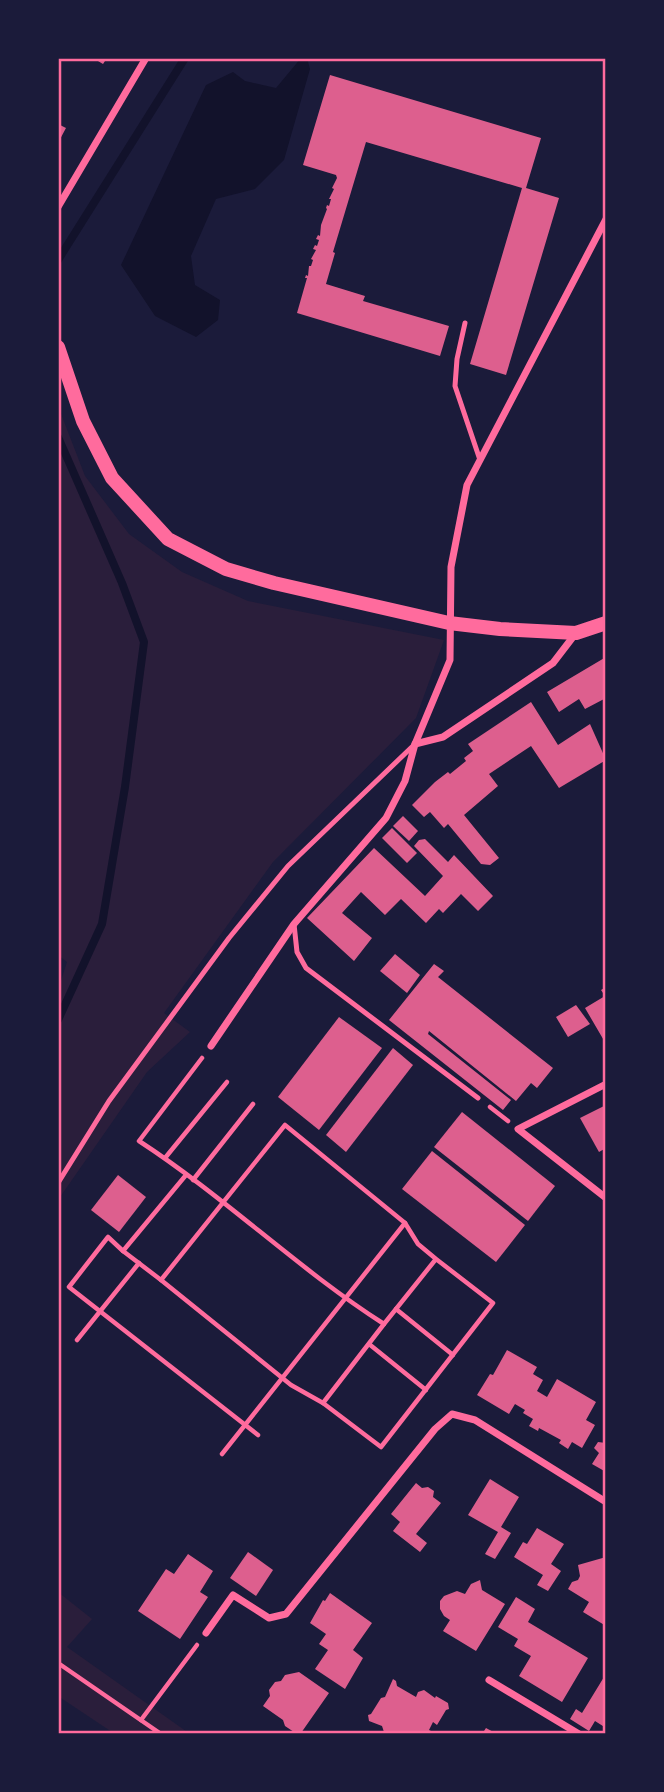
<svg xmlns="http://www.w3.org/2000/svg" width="664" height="1792" font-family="Cabin,sans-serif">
	<rect width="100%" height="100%" fill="#1b1b3a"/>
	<g fill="#2a1e3b">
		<path d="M58,406L85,476L129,534L182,572L248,601L444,640L416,718L273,862L164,1013L190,1032L147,1072L58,1200V990L67,962L58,955Z"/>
		<path d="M58,1592L92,1619L67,1647L190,1734H115L58,1696Z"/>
	</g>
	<path fill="#12122b" d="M301,58H307L310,69L284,160L255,189L216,199L191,256L195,285L220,300L218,320L196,337L155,316L121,265L206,85L233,72L245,81L276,88Z"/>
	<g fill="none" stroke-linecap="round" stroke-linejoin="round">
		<g stroke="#12122b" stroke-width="8">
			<path d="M58,260L185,58"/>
			<path d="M58,437L122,583L144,642L125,787L102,924L58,1020"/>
		</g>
	</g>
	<g fill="#dd5f8e">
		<path d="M93,58H107L103,64Z"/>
		<path d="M330,75L541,138L526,188L559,198L506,375L470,364L522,188L366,142L333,252L335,253L326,284L365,296L363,301L449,326L440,356L297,313L307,278H305L306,275L308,276L309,266H311L313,260L311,259L316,250L313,249L315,245L317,246L319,240L316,239L318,235L320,236L321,225L327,209L326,208L327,205L329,206L331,199H329L334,189L332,188L337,178L336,175L303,165Z"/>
		<path d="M58,124L66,128L58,143Z"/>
		<path d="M606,657V705L604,699L585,709L579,699L559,712L547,692Z"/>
		<path d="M531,702L558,745L590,724L606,760L559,788L531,746L489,774L498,786L464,815L499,858L490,865L481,864L448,824L444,828L430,812L424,817L412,805L435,782L448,772L450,774L466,761L464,758L473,751L468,744Z"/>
		<path d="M403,816L418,831L409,841L393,826Z"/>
		<path d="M392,828L417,853L407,863L382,838Z"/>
		<path d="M425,839L448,862L454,855L493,896L478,911L461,894L443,913L439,909L426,923L401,899L385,915L361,892L342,913L372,938L354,961L307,918L374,848L425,896L443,876L414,846L419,840Z"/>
		<path d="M395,954L420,975L407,993L380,971Z"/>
		<path d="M434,964L444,971L438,977L553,1068L537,1088L531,1083L516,1101L429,1031L428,1034L511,1100L503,1110L389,1020Z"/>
		<path d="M606,987V1044L585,1008L605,996L601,990Z"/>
		<path d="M576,1005L590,1024L568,1037L556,1017Z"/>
		<path d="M339,1017L382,1048L319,1130L278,1097Z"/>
		<path d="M393,1048L413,1065L346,1152L326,1135Z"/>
		<path d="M606,1105V1148L599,1152L580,1118Z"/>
		<path d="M462,1112L555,1186L528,1221L434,1147Z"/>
		<path d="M432,1151L525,1225L496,1262L402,1189Z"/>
		<path d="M118,1175L146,1197L119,1232L91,1210Z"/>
		<path d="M507,1350L537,1367L533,1374L543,1380L537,1391L547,1397L557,1379L596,1402L586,1420L595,1425L582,1448L572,1442L568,1449L559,1443L561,1440L539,1428L538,1431L529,1426L533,1419L523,1413L525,1410L515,1404L509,1414L477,1395L490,1374L493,1375Z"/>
		<path d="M598,1442L606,1443V1472L592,1464L599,1453L594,1448Z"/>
		<path d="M490,1479L519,1497L501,1527L511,1533L495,1559L485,1554L498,1532L468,1515Z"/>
		<path d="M416,1483L422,1488L428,1487L434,1491L433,1497L441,1503L416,1534L427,1543L420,1552L393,1531L400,1522L391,1514Z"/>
		<path d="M537,1528L564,1544L551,1564L561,1571L548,1591L537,1585L543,1575L514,1557L523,1542L527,1544Z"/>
		<path d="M248,1552L273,1570L256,1596L230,1578Z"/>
		<path d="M188,1554L213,1571L200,1592L208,1597L180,1639L138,1611L166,1569L174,1574Z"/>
		<path d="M606,1557L605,1593L606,1626L583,1612L589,1602L568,1589L572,1582L578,1580L580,1576L578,1565Z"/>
		<path d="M480,1580L482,1590L505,1604L476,1651L443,1631L450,1620L444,1616L440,1609V1601L444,1596L457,1591L465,1594L471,1584Z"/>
		<path d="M330,1593L372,1623L353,1650L363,1658L345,1689L315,1669L328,1650L319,1644L326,1634L310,1623L323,1600L325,1601Z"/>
		<path d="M516,1597L535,1609L528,1622L588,1658L562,1702L519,1676L531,1656L514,1646L518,1639L498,1627Z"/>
		<path d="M299,1672L329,1693L301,1733L294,1732L285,1726L283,1720L263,1706L270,1696L269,1690L275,1682L281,1681L285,1675Z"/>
		<path d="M604,1677L606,1678V1728L595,1721L589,1731L570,1719L576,1709L582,1713Z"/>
		<path d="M393,1679L396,1681L397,1686L416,1697L418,1692L424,1690L435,1698L436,1696L448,1703L449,1709L446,1710L437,1725L433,1722L429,1730L433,1732L432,1734H388L384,1732L382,1726L369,1721L368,1715L371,1714L381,1698L385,1697Z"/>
		<path d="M486,1728L497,1734H482Z"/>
	</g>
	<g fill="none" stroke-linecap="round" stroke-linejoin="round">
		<g stroke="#ff6b9d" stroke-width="4.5">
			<path d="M202,1058L139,1141C225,1197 298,1269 384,1324L436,1259L493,1303L381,1447L323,1403L291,1385L161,1280L285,1125L405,1223L418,1244L436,1259"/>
			<path d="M490,1107L508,1121"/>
			<path d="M165,1158L227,1082"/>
			<path d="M193,1180L253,1104"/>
			<path d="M123,1251L108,1237L69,1287L258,1435"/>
			<path d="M161,1280L123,1251L186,1175"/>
			<path d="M396,1309L453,1355"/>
			<path d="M77,1340L139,1263"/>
			<path d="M369,1344L426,1390"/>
			<path d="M323,1403L384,1324"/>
			<path d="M222,1454L405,1223"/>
			<path d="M58,1663L161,1734"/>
			<path d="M141,1720L197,1645"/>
		</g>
		<g stroke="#ff6b9d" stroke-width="5">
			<path d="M465,323L457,359L455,386L480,460"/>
			<path d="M294,924L297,952L306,968L478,1098"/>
			<path d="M58,1183L109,1101L229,938L288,866L415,744"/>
		</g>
		<g stroke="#ff6b9d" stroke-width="7">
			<path d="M58,207L146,58"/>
			<path d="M415,744L443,737L553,663L576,633"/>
			<path d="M211,1046L294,924L386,818L405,781L415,744L450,660L451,567L467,485L606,219"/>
			<path d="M606,1084L518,1129L606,1198"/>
			<path d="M206,1633L233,1595L269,1618L286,1614L435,1429L452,1414L475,1420L606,1502"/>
			<path d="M489,1680L579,1734"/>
		</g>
		<path stroke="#ff6b9d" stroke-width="14" d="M58,347L83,421L112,478L168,539L226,569L274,583L449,623L500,629L576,633L606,623"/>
	</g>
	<rect width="664" height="1792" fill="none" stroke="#1b1b3a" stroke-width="119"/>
	<rect x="60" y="60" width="544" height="1672" fill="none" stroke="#ff6b9d" stroke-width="2.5"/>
</svg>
